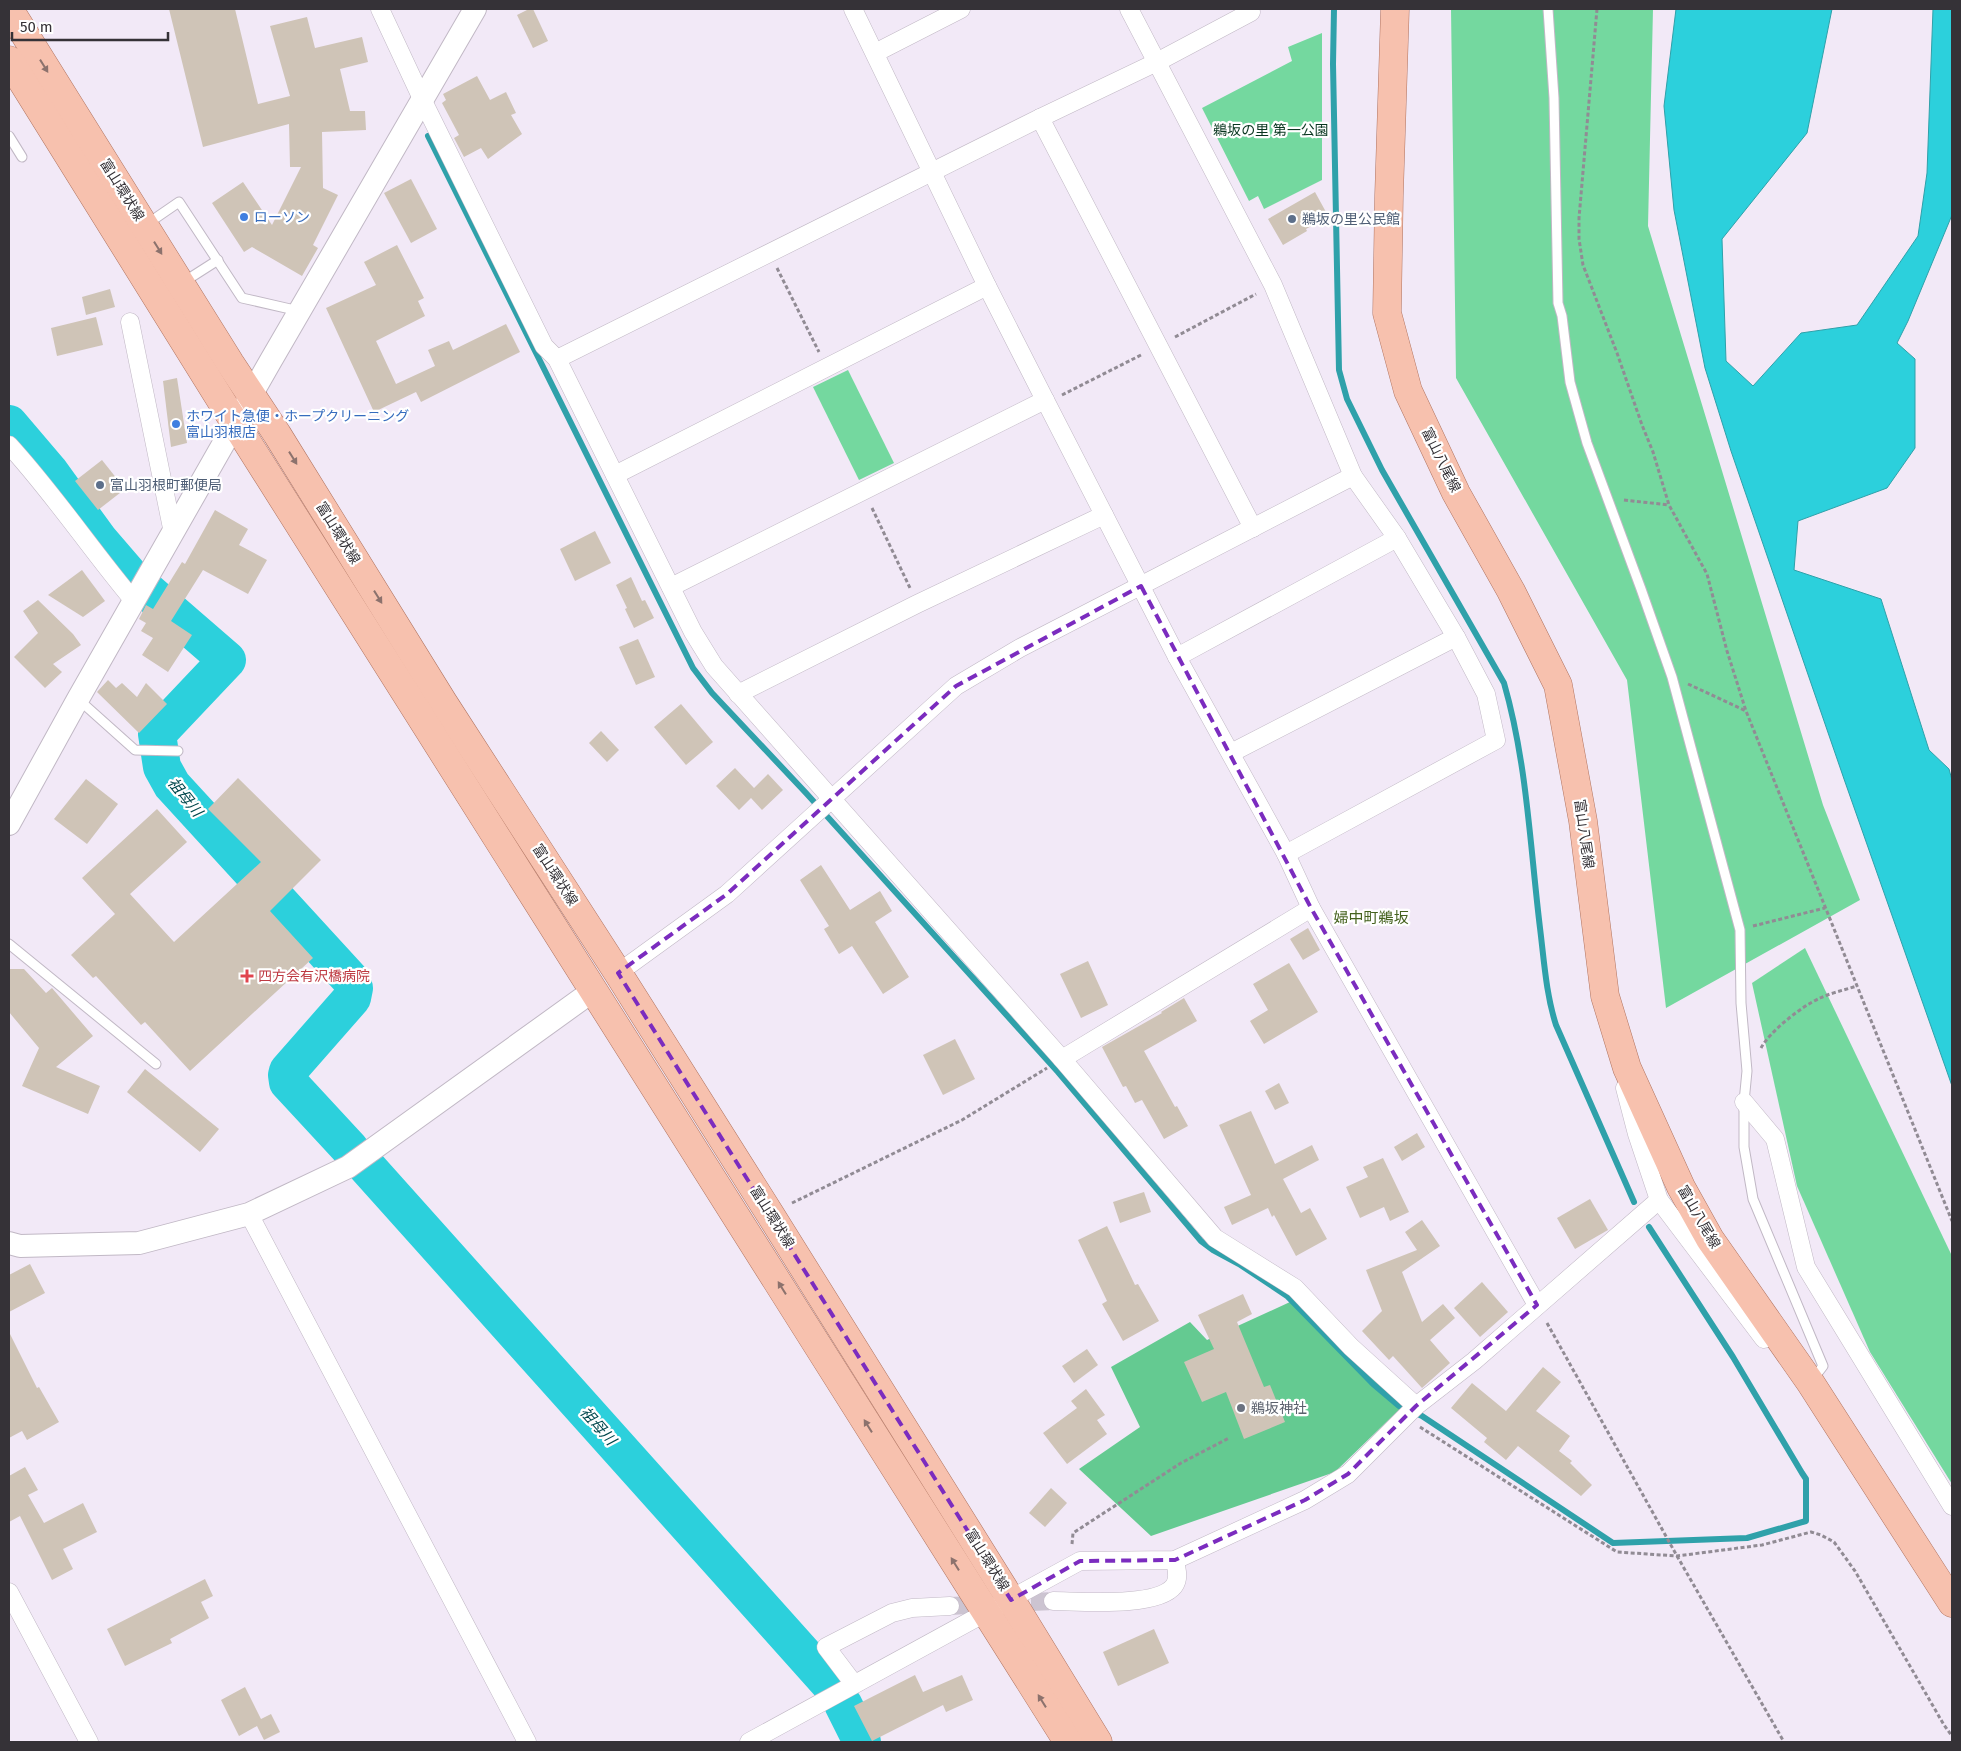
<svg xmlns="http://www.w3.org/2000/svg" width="1961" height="1751" font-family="'Fira Sans','Noto Sans JP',sans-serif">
	<rect width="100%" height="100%" fill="#f2e9f7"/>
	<g fill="#74d89f">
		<path d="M1451,9H1653L1648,226L1823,805L1860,900L1666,1008L1627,680L1456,378Z"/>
		<path d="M1322,33V180L1264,209L1258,196L1249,201L1202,108L1292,61L1288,47Z"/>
		<path d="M848,370L894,463L859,480L813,387Z"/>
		<path d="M1805,948L1952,1256V1484L1870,1352L1797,1186L1752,983Z"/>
	</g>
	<path fill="#64ca91" d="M1290,1302L1406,1403L1335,1472L1151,1536L1079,1469L1140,1427L1111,1367L1190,1322L1207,1340Z"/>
	<path fill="#2cd0dc" stroke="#2fa1aa" d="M1676,9H1832L1807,133L1722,239L1726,361L1753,386L1801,333L1857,325L1918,236L1927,173L1933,9H1952V215L1908,321L1897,343L1915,359V448L1887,488L1798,521L1794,570L1881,599L1929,750L1949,769L1952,780V1086L1844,779L1731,451L1705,368L1674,210L1664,106Z"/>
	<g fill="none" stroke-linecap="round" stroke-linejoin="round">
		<g stroke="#2fa1aa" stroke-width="6">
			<path d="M1334,9L1333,64L1339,370L1347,399L1382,470L1504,683C1527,763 1530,846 1540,928C1544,960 1546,994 1556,1025L1634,1202"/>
			<path d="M428,136L693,668L712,693L806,793L1058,1072L1201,1241L1213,1250L1239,1264L1287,1296L1373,1384L1399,1406L1422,1416L1613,1543L1747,1538L1806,1521V1479L1802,1473L1733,1357L1649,1227"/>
		</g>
		<g stroke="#2cd0dc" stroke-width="38">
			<path d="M9,424L49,471L99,540L130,576L227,660L157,734L162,767L172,785L350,979L354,988L352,998L288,1071L287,1075L288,1082L350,1149"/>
			<path d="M367,1167L830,1684"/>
			<path d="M843,1704L862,1742"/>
		</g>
	</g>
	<g fill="#cfc4b7">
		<path d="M169,9H235L258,104L290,96L270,26L307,17L315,48L362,37L368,62L340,69L350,111H365L366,130L322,132L323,188L338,195L313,245L318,248L302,276L252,247L244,252L212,203L243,182L272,225L301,167H290L289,124L203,147Z"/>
		<path d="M529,9H533L548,41L533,48L517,15Z"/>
		<path d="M477,76L490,100L506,92L516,113L511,115L522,134L488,159L481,148L464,157L454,138L459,135L442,103L446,100L443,94Z"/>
		<path d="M411,179L437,229L411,243L384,193Z"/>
		<path d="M1315,192L1326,212L1315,218L1317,223L1306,229L1307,231L1283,245L1268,219Z"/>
		<path d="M397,245L424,298L418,301L425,316L376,341L396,384L435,366L428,350L449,341L453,350L506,324L520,352L421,402L416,392L374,412L326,308L376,285L364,262Z"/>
		<path d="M110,289L115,307L86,315L82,297Z"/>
		<path d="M96,317L103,345L57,356L51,328Z"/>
		<path d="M177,378L187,443L171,447L163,381Z"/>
		<path d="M102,460L125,489L98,510L75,481Z"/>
		<path d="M215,510L248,529L239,545L267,560L248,594L203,570L171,621L192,635L168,672L142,655L153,638L141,631L146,623L139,619L146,605L153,609L182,562L185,564Z"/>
		<path d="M595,531L611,563L575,581L560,549Z"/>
		<path d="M82,570L105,601L83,617L48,595Z"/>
		<path d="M631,577L642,601L645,600L654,618L634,628L625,609L627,608L616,585Z"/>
		<path d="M38,600L73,634L81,645L53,664L62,672L45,688L14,657L38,633L23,611Z"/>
		<path d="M638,639L655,677L636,685L619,647Z"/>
		<path d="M108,680L116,688L122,683L137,697L146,683L167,704L139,733L97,692Z"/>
		<path d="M681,704L713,742L686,765L654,727Z"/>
		<path d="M601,731L619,750L607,762L589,743Z"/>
		<path d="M735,768L754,788L768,774L783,790L762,810L751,798L739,810L716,786Z"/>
		<path d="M238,778L321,860L270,911L313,958L190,1071L145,1022L141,1025L96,976L93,978L71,955L115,914L82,878L157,809L187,842L130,894L174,942L261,862L208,809Z"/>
		<path d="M86,779L118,804L87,844L54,819Z"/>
		<path d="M821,865L850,910L880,891L892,911L875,922L909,977L883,994L852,946L839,954L824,929L829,926L800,880Z"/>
		<path d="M1308,928L1320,950L1303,960L1290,939Z"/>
		<path d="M1088,961L1108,1005L1081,1018L1060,974Z"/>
		<path d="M1289,963L1318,1012L1264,1044L1250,1021L1268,1010L1253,984Z"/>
		<path d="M9,969H24L46,993L52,988L93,1036L56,1067L100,1086L88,1114L22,1086L39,1048L9,1012Z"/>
		<path d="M1184,998L1197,1021L1144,1051L1175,1107L1177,1106L1188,1126L1164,1139L1142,1100L1135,1103L1126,1086L1123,1087L1102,1047L1162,1013L1161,1012Z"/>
		<path d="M955,1039L975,1079L943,1095L923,1055Z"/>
		<path d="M145,1069L219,1129L200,1152L127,1092Z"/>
		<path d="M1279,1083L1289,1103L1275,1110L1265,1091Z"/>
		<path d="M1251,1111L1275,1164L1312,1145L1319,1160L1283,1179L1301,1213L1310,1208L1327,1239L1296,1256L1274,1215L1272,1217L1268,1208L1232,1225L1224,1207L1251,1195L1219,1125Z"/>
		<path d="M1417,1133L1425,1147L1402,1161L1394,1147Z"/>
		<path d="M1383,1158L1409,1212L1390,1221L1384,1207L1360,1218L1346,1187L1368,1177L1363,1167Z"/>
		<path d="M1144,1192L1151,1212L1120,1223L1113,1202Z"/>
		<path d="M1590,1199L1608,1230L1575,1249L1557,1218Z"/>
		<path d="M1422,1220L1440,1246L1402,1272L1422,1322L1443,1304L1455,1318L1430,1340L1450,1363L1422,1388L1393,1356L1389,1360L1362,1331L1382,1311L1366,1270L1417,1250L1405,1232Z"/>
		<path d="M1107,1226L1135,1285L1138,1284L1159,1321L1123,1341L1102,1304L1107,1301L1078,1240Z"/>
		<path d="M30,1264L45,1293L9,1312V1275Z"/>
		<path d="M1482,1282L1508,1312L1480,1337L1454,1308Z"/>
		<path d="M1243,1294L1252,1314L1237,1322L1264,1387L1270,1385L1285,1422L1244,1439L1226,1392L1202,1402L1184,1362L1214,1349L1198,1315Z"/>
		<path d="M9,1332L37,1388L39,1387L59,1422L27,1440L22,1431L9,1438Z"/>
		<path d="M1087,1349L1098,1365L1074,1383L1062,1366Z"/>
		<path d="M1543,1367L1561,1382L1536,1411L1570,1436L1559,1451L1572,1461L1570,1463L1592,1485L1581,1496L1518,1446L1506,1460L1484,1442L1487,1438L1451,1408L1472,1383L1506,1411Z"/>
		<path d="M1086,1389L1105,1415L1097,1420L1107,1434L1067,1464L1043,1433L1077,1408L1071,1401Z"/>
		<path d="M25,1467L38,1490L28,1495L44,1523L83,1503L97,1532L63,1549L73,1569L52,1580L20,1516L9,1522V1476Z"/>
		<path d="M1051,1488L1067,1503L1045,1527L1029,1513Z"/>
		<path d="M205,1579L213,1596L201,1602L209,1618L170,1639L172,1643L125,1666L107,1629Z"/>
		<path d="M1154,1629L1169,1663L1118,1686L1103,1652Z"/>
		<path d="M915,1675L923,1692L962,1675L973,1700L946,1712L943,1705L872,1741L854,1706Z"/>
		<path d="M245,1687L261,1719L271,1714L280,1732L264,1740L257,1726L239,1736L221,1700Z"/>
	</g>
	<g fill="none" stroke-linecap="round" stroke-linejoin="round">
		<path stroke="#ccc4d1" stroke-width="18" stroke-dasharray="18 9" stroke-linecap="butt" d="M950,1606L1053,1601"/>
		<g stroke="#c1b8c5" stroke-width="11">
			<g id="service">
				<path d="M1548,9L1554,98L1558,303L1562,316L1570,382L1587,443L1641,589L1672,677L1740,930L1741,1003L1747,1071L1744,1102V1147L1753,1199L1823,1366L1813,1379"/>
				<path d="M9,136L22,157"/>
				<path d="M147,224L179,202L242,298L299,311"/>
				<path d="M182,283L218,260"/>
				<path d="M78,699L135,750L178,751"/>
				<path d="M9,944L156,1064"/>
			</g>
		</g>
		<g stroke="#c1b8c5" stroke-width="19">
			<g id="minor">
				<path d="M380,9L423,101L544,346L557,359L693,632L714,666L1062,1059L1215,1238L1295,1288L1351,1347L1416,1406"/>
				<path d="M853,9L987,286L1045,400L1177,657L1286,854L1311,908L1537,1305"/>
				<path d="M1129,9L1273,285L1353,476L1397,538L1456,637L1486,694L1496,740L1286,854"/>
				<path d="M875,53L961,9"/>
				<path d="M1040,118L1253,528"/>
				<path d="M130,322L173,533"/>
				<path d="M557,359L1040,118L1157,62L1251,12L1250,9"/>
				<path d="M9,445C54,494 91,550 134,601"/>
				<path d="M615,475L987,286"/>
				<path d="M671,587L1045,400"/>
				<path d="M1177,657L1397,538"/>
				<path d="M738,694L917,604L1104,515"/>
				<path d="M1231,753L1456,637"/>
				<path d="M618,973L727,894L956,686L1020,648L1353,476"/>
				<path d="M1062,1059L1311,908"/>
				<path d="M1625,1088L1637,1134L1659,1200L1764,1339"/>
				<path d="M1744,1102L1775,1139L1806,1267L1952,1506"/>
				<path d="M249,1214L527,1742"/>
				<path d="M9,1592L89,1742"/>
				<path d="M1053,1601C1079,1601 1157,1608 1174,1586C1180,1578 1176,1568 1175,1560"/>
				<path d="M854,1684L826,1647L892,1613L912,1608L950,1606"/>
				<path d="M749,1742L1080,1561L1175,1560L1305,1500L1348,1474L1416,1406L1474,1361L1659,1200"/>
			</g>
		</g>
		<g stroke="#c1b8c5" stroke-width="24">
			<g id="tertiary">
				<path d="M9,824L78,699L270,362L475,9"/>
				<path d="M9,1243L20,1246L139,1243L249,1214L348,1167L594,990"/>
			</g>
		</g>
		<g stroke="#b07461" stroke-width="29">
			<g id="primary">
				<path d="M9,9L230,363L277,434L443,702L618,973L770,1214L1011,1600L1098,1742"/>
				<path d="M1395,9L1389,195L1387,313L1408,391L1456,493L1511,591L1558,685L1583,821L1605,996L1627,1068L1681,1187L1710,1239L1810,1382L1952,1603"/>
				<path d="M9,60L235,423L1068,1742"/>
			</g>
		</g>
		<g stroke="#918b94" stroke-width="3" stroke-dasharray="4 2.5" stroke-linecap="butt">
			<path d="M1597,9L1579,218V239L1583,265L1617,353L1642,425L1653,452L1669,505L1707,574L1727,651L1746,711L1952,1221"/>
			<path d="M777,268L819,352"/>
			<path d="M1175,337L1256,294"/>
			<path d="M1062,395L1143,354"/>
			<path d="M1624,500L1669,505"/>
			<path d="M872,508L910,588"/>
			<path d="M1688,684L1746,711"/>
			<path d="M1753,926L1825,908"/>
			<path d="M1761,1048C1770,1031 1802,1006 1820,998C1831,993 1844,990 1857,986"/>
			<path d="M792,1203L962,1120L1047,1068"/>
			<path d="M1547,1323L1677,1556L1784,1742"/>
			<path d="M1420,1427L1617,1552L1677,1556L1762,1545L1811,1532L1821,1535L1834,1542L1855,1571L1944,1725L1952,1736"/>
			<path d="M1072,1544L1073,1533L1181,1463L1229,1438"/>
		</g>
		<use href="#service" stroke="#fff" stroke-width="9"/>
		<use href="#minor" stroke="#fff" stroke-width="18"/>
		<use href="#tertiary" stroke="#fff" stroke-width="22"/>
		<use href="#primary" stroke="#f7c1ae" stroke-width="28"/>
	</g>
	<defs><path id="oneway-solid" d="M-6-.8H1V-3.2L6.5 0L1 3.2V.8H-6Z" transform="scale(1.25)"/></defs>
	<g fill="#8c726d">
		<use href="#oneway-solid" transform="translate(44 66) rotate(58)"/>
		<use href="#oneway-solid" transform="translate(158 248) rotate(58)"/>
		<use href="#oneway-solid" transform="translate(293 458) rotate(58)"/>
		<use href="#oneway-solid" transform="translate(378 597) rotate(58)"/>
		<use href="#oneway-solid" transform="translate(782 1288) rotate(-122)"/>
		<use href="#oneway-solid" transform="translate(868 1426) rotate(-122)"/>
		<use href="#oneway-solid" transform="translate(955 1564) rotate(-122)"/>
		<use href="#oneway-solid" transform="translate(1042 1701) rotate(-122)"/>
	</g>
	<path fill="none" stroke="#7b2cbf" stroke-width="4" stroke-dasharray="10 6" stroke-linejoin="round" d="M1141,586L1311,908L1537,1305L1416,1406L1348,1474L1305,1500L1175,1560L1080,1561L1011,1600L618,973L727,894L956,686Z"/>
	<g fill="#3f7fe0" stroke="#fff" stroke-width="2">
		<circle cx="244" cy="217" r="5"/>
		<circle cx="176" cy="424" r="5"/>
	</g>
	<g fill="#5c6f8a" stroke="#fff" stroke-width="2">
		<circle cx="1292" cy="219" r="5"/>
		<circle cx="100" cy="485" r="5"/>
	</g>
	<path fill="#e0444e" stroke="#fff" stroke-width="2" d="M244.5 968.5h5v5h5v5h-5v5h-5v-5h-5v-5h5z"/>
	<circle fill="#6b7280" stroke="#fff" stroke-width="2" cx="1241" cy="1408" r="5"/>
	<g text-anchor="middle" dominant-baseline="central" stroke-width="4.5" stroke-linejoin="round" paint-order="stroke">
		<g font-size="14" fill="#08351f" stroke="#fff">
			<text x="1271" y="130">鵜坂の里 第一公園</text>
		</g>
		<g font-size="14" fill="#353237" stroke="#fff">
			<text transform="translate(122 190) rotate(58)">富山環状線</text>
			<text transform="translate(1441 460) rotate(64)">富山八尾線</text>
			<text transform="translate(338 533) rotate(58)">富山環状線</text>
			<text transform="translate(1584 834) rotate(82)">富山八尾線</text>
			<text transform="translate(555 875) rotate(57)">富山環状線</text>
			<text transform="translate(772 1217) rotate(58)">富山環状線</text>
			<text transform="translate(1699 1217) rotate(60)">富山八尾線</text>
			<text transform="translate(987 1560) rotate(58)">富山環状線</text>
		</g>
		<g font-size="14" fill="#366cbe" stroke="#fff" text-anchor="start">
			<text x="254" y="217">ローソン</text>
			<text x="186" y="416">ホワイト急便・ホープクリーニング<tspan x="186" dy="16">富山羽根店</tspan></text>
		</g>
		<g font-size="14" fill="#4e5e75" stroke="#fff" text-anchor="start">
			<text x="1302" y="219">鵜坂の里公民館</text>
			<text x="110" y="485">富山羽根町郵便局</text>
		</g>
		<g font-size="14" fill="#be3a42" stroke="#fff" text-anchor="start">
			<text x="258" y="976">四方会有沢橋病院</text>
		</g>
		<g font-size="14" fill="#5b616d" stroke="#fff" text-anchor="start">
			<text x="1251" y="1408">鵜坂神社</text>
		</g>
		<g font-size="15" font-style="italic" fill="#00474c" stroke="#fff">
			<text transform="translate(185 797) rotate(51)">祖母川</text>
			<text transform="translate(598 1426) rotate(48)">祖母川</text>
		</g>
		<g font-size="15" fill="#45621f" stroke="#fff">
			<text x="1371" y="918">婦中町鵜坂</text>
		</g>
	</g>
	<rect width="1961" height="1751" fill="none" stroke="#353237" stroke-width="20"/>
	<path d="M12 32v8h156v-8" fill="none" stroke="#353237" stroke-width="2.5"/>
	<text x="20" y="32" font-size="15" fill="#353237" stroke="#ffffff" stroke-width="4" paint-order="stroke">50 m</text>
</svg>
